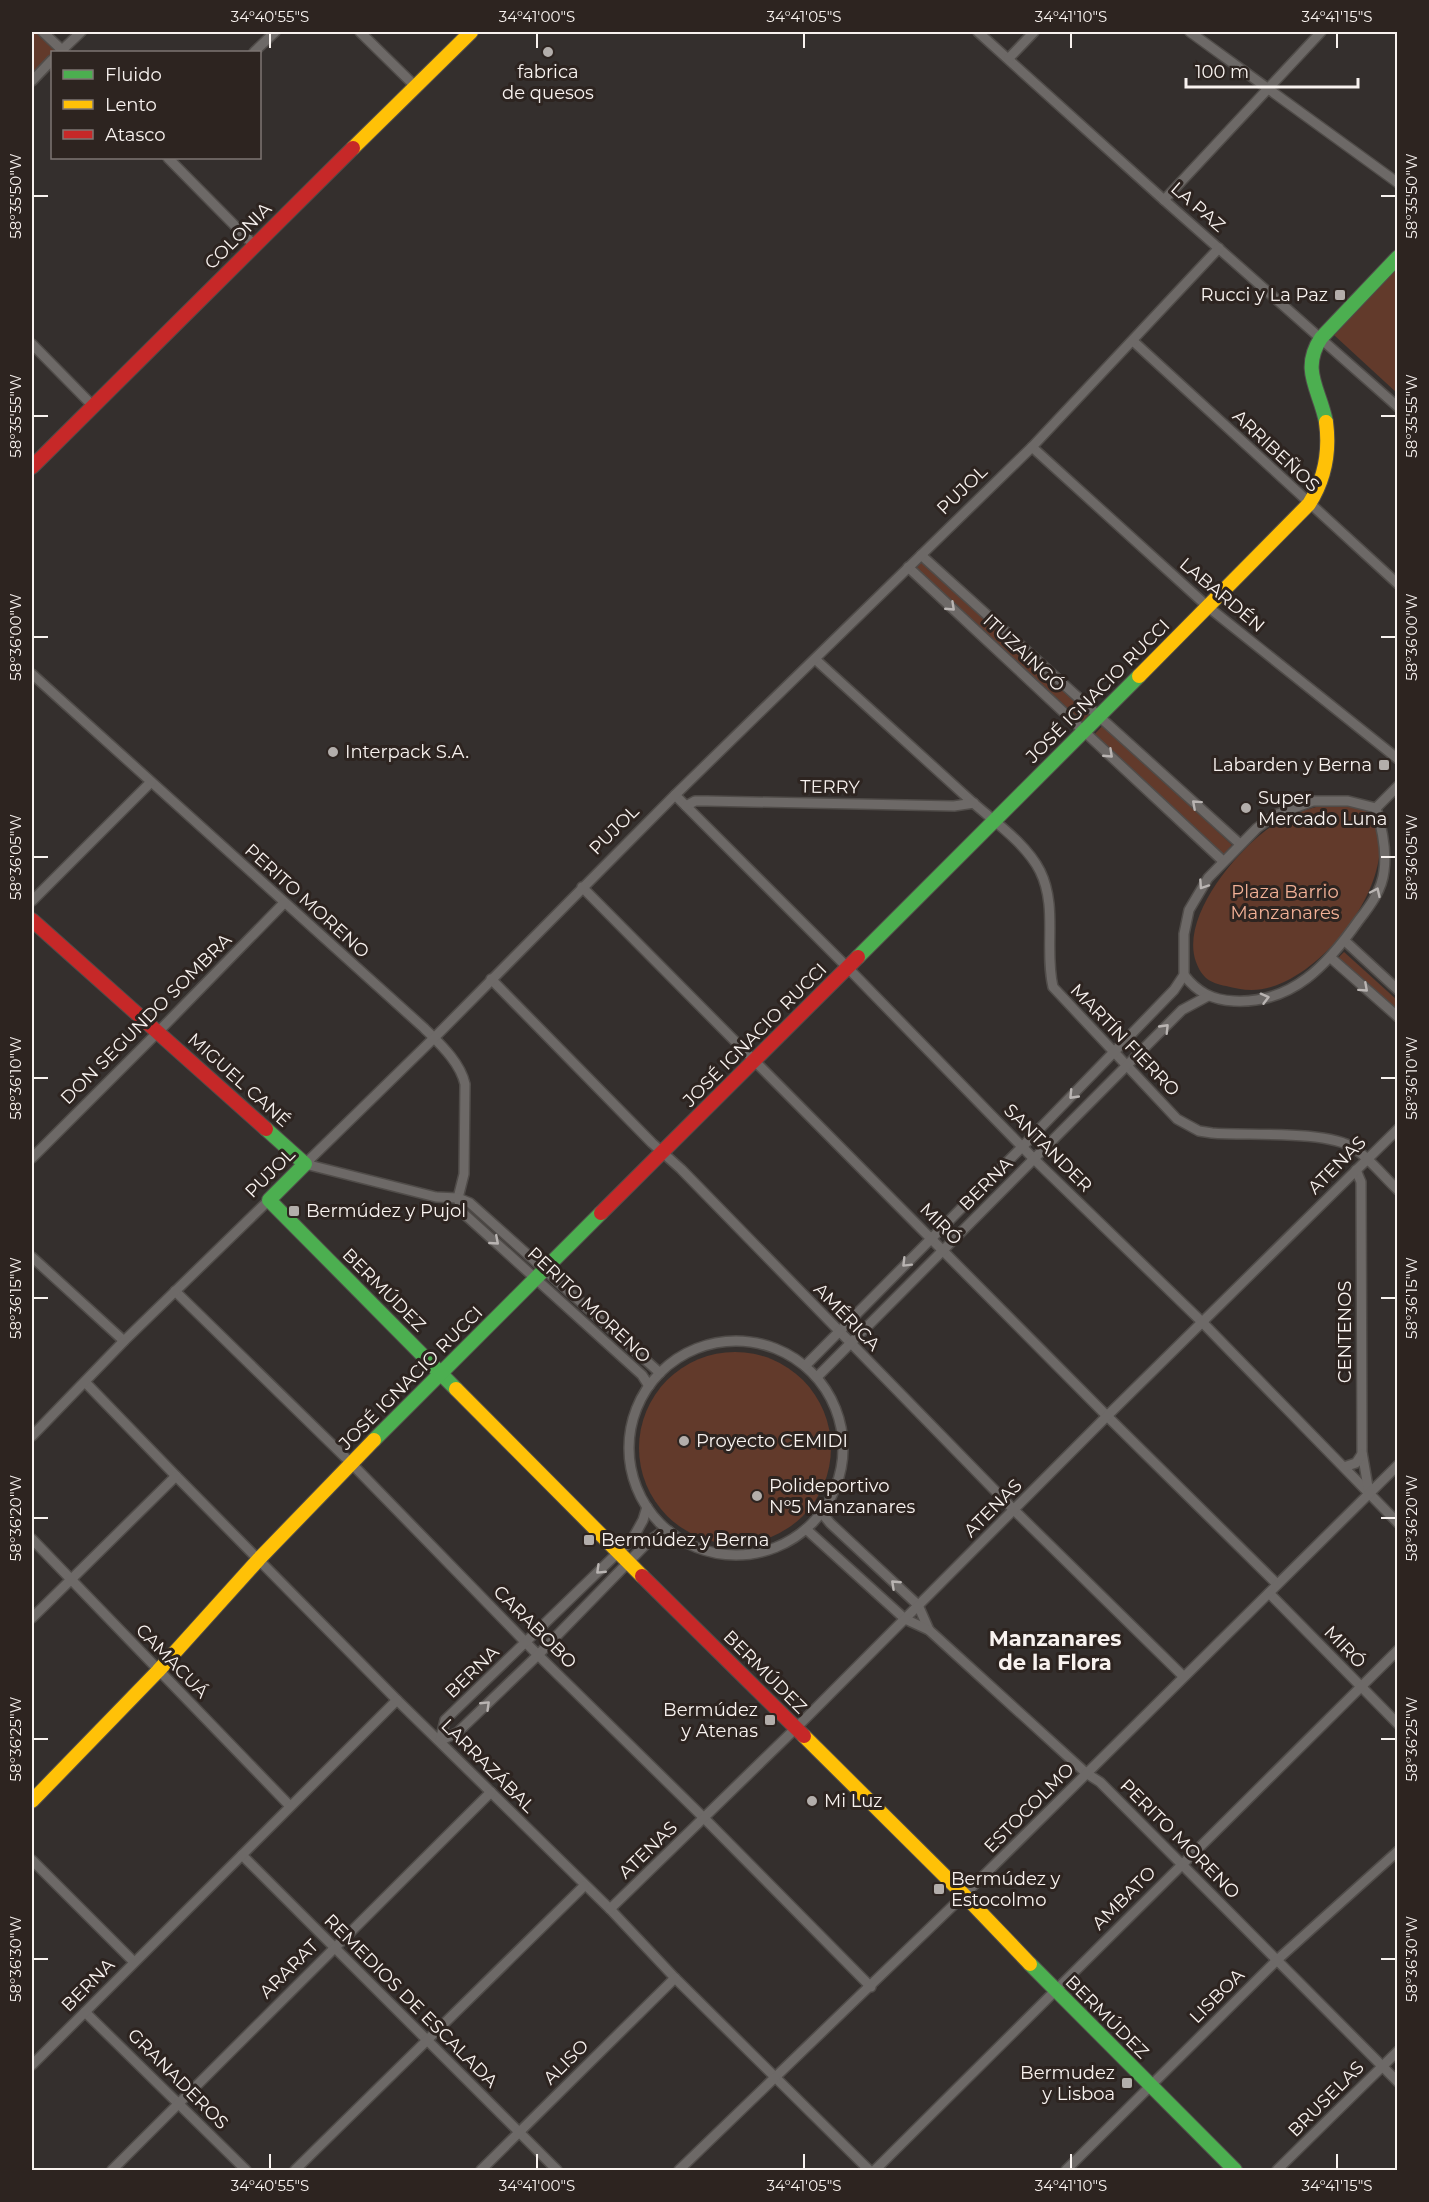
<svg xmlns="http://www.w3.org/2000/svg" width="1429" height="2202" font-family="Montserrat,sans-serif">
	<rect width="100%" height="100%" fill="#342f2d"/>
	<g fill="#623a2b">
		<path d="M32,32H38L56,49L32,73Z"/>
		<path d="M1397,267V393L1334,335Z"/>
		<path d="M921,562L1090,715L1084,723L915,569Z"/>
		<path d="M1103,725L1232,845L1223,855L1094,735Z"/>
		<path d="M1316,807C1331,806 1352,803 1366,811C1377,817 1379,832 1380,843C1381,898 1324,971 1271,987C1256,992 1240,990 1226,986C1210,983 1202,978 1196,962C1181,920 1229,861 1260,835C1277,821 1295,812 1316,807Z"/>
		<path d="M1344,952L1397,1000V1011L1338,958Z"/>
		<circle cx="735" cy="1448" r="96"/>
	</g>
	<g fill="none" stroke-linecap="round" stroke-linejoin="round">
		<g stroke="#504c49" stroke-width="12">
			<g id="street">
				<path d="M43,32L64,52"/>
				<path d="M360,32L415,86"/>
				<path d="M978,32L1164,200L1398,407"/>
				<path d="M1190,32L1398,183"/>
				<path d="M60,52L81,32"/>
				<path d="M254,52L275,32"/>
				<path d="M1009,58L1034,32"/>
				<path d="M32,81L52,60"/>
				<path d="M168,158L254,245"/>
				<path d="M1164,200L1321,32"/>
				<path d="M1133,341L1398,584"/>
				<path d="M32,344L92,405"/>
				<path d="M1032,447L1207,606L1398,759"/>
				<path d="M921,555L1240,844"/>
				<path d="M908,567L1223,861"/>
				<path d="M815,659C867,706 918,753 970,800C992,820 1026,843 1040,871C1058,907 1044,949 1053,987L1177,1119L1199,1131L1212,1133C1247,1136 1326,1130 1354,1148C1370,1159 1384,1177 1398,1190"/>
				<path d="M32,674L424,1028C440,1044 460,1062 465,1084L464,1174L458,1198L462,1212L642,1375L649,1386"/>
				<path d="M675,795L847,967L1035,1160L1202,1322L1398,1523"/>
				<path d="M686,806L695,801H707L954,806L974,803"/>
				<path d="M1376,808L1398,786"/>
				<path d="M582,887L1107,1416L1277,1584"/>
				<path d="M32,901L151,782"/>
				<path d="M1345,941L1398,990"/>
				<path d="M1331,958L1398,1017"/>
				<path d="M1184,975C1197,992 1212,1000 1234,1001C1293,1004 1328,964 1359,920C1370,906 1382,890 1384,871C1387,850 1382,828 1376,808"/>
				<path d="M491,979L652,1143L681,1169L1014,1510L1183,1676"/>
				<path d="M32,1158L158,1032L284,903"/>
				<path d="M1356,1170L1361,1182L1362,1452L1369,1493"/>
				<path d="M32,1257L124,1341"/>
				<path d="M175,1291L351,1463L538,1655L704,1818L871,1987"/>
				<circle cx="736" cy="1448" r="107"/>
				<path d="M805,1366L1022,1147L1174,990L1184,975V934L1189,910L1208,878L1257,828L1275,815L1313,801H1348L1376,808"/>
				<path d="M660,1373L470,1203L458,1198L436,1197L305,1164L434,1038L675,795L1032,447L1219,248"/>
				<path d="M817,1377L1182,1010L1208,996"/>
				<path d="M85,1382L176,1476L397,1700L610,1909L675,1978L869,2170"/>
				<path d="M32,1436L124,1341L269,1200"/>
				<path d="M1344,1467L1356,1463L1362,1454"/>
				<path d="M822,1513L830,1523L918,1605L929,1630"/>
				<path d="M806,1529L905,1619L929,1630L1086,1773L1100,1782L1398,2082"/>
				<path d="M32,1539L290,1806"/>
				<path d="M1269,1593L1398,1724"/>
				<path d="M32,1618L176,1476"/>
				<path d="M440,1741L445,1720L633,1538L643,1520L647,1507"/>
				<path d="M440,1741L458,1732L538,1655L649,1541L659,1534L669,1531"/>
				<path d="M242,1855L557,2170"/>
				<path d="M32,1860L134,1962"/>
				<path d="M610,1909L796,1728L1107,1416L1398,1129"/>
				<path d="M85,2012L246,2170"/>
				<path d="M32,2065L397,1700"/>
				<path d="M112,2170L491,1792"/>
				<path d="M295,2170L584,1886"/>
				<path d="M481,2170L675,1978"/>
				<path d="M679,2170L964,1895L1398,1465"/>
				<path d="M875,2170L1398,1650"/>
				<path d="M1066,2170L1277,1960L1398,1851"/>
				<path d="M1277,2170L1398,2051"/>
			</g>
		</g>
		<g stroke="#504c49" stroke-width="16">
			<g id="fast">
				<path d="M1326,422C1320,390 1300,370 1321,338L1398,257"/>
				<path d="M858,957L1139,676"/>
				<path d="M266,1129L305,1164L269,1200L456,1389"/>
				<path d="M374,1440L601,1213"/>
				<path d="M1030,1964L1235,2170"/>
			</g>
		</g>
		<g stroke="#504c49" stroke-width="16">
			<g id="slow">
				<path d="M353,148L471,32"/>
				<path d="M1139,676L1309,504C1325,479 1330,452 1326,422"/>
				<path d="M456,1389L642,1576"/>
				<path d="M804,1736L964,1895L1030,1964"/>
				<path d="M32,1801L158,1671L259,1559L374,1440"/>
			</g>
		</g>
		<g stroke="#504c49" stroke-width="16">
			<g id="jam">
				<path d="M32,467L353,148"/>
				<path d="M32,920L266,1129"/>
				<path d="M601,1213L858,957"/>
				<path d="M642,1576L804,1736"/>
			</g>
		</g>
		<use href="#street" stroke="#6d6967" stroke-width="9"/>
		<use href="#fast" stroke="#4caf50" stroke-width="14"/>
		<use href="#slow" stroke="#ffc107" stroke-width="14"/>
		<use href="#jam" stroke="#c62828" stroke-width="14"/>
	</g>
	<defs><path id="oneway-chevron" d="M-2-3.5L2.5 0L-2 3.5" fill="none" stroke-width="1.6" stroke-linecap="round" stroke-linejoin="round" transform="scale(1.5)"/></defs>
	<g stroke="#b9b4b2">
		<use href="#oneway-chevron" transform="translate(951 607) rotate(43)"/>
		<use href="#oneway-chevron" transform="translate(1109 754) rotate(43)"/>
		<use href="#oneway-chevron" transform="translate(1196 804) rotate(-138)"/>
		<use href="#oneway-chevron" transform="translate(1203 885) rotate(124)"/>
		<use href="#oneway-chevron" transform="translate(1376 892) rotate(-65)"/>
		<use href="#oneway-chevron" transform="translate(1364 988) rotate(42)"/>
		<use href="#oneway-chevron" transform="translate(1265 998) rotate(-15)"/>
		<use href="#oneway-chevron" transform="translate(1165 1028) rotate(-46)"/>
		<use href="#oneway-chevron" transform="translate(1073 1095) rotate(134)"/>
		<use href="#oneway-chevron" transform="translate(495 1241) rotate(41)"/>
		<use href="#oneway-chevron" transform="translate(906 1263) rotate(135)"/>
		<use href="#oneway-chevron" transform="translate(600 1570) rotate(136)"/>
		<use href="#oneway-chevron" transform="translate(895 1584) rotate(-137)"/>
		<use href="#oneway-chevron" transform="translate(486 1705) rotate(-44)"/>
	</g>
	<path fill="none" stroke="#f8f2ef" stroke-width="2" d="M270,33V48M537,33V48M804,33V48M1071,33V48M1337,33V48M33,196H48M1381,196H1396M33,416H48M1381,416H1396M33,637H48M1381,637H1396M33,857H48M1381,857H1396M33,1078H48M1381,1078H1396M33,1298H48M1381,1298H1396M33,1518H48M1381,1518H1396M33,1739H48M1381,1739H1396M33,1959H48M1381,1959H1396M270,2154V2169M537,2154V2169M804,2154V2169M1071,2154V2169M1337,2154V2169"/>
	<g fill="#b3aeab" stroke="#2d2420" stroke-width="2">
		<circle cx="548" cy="52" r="6"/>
		<rect x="1334" y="289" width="12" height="12" rx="3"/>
		<circle cx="333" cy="752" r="6"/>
		<rect x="1378" y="759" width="12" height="12" rx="3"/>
		<circle cx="1246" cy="808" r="6"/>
		<rect x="288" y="1205" width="12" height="12" rx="3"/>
		<circle cx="684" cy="1441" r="6"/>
		<circle cx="757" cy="1496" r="6"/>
		<rect x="583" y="1534" width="12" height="12" rx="3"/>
		<rect x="764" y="1714" width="12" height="12" rx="3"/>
		<circle cx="812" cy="1801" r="6"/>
		<rect x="933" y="1883" width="12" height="12" rx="3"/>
		<rect x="1121" y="2077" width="12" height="12" rx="3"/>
	</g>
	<g text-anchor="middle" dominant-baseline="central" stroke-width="6" stroke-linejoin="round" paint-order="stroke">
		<g font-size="18" fill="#f8f2ef" stroke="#2d2420" text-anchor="start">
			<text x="548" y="72" text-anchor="middle">fabrica<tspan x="548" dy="21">de quesos</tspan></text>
			<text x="1328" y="295" text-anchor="end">Rucci y La Paz</text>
			<text x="345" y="752">Interpack S.A.</text>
			<text x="1372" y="765" text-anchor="end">Labarden y Berna</text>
			<text x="1258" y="798">Super<tspan x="1258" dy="21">Mercado Luna</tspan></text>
			<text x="306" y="1211">Bermúdez y Pujol</text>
			<text x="696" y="1441">Proyecto CEMIDI</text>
			<text x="769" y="1486">Polideportivo<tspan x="769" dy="21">Nº5 Manzanares</tspan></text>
			<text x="601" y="1540">Bermúdez y Berna</text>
			<text x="758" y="1710" text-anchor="end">Bermúdez<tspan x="758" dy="21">y Atenas</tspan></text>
			<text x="824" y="1801">Mi Luz</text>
			<text x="951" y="1879">Bermúdez y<tspan x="951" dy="21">Estocolmo</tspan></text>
			<text x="1115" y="2073" text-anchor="end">Bermudez<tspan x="1115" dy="21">y Lisboa</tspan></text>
		</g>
		<g font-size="18" fill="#f8f2ef" stroke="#2d2420">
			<text transform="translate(1198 207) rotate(41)">LA PAZ</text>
			<text transform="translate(238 236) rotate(-45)">COLONIA</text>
			<text transform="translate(1276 451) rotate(43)">ARRIBEÑOS</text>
			<text transform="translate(962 490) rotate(-44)">PUJOL</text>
			<text transform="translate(1222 595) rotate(40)">LABARDÉN</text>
			<text transform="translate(1024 653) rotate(43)">ITUZAINGÓ</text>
			<text transform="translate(1098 691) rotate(-45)">JOSÉ IGNACIO RUCCI</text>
			<text transform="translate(830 787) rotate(1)">TERRY</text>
			<text transform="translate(614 830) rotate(-45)">PUJOL</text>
			<text transform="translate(307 901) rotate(42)">PERITO MORENO</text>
			<text transform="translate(146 1019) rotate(-45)">DON SEGUNDO SOMBRA</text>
			<text transform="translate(755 1035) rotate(-45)">JOSÉ IGNACIO RUCCI</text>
			<text transform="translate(1125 1040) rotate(46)">MARTÍN FIERRO</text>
			<text transform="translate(239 1080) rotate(42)">MIGUEL CANÉ</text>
			<text transform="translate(1048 1148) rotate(45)">SANTANDER</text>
			<text transform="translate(1337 1165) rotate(-45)">ATENAS</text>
			<text transform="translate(270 1173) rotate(-45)">PUJOL</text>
			<text transform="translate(986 1184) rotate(-45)">BERNA</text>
			<text transform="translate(941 1224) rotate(45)">MIRÓ</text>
			<text transform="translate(384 1290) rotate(45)">BERMÚDEZ</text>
			<text transform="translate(589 1305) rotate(43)">PERITO MORENO</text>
			<text transform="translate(847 1317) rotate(46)">AMÉRICA</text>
			<text transform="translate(1345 1332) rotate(-90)">CENTENOS</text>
			<text transform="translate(411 1378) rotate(-45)">JOSÉ IGNACIO RUCCI</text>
			<text transform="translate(993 1508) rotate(-45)">ATENAS</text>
			<text transform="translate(535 1627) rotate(45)">CARABOBO</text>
			<text transform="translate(1345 1647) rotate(46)">MIRÓ</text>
			<text transform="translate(172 1661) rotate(46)">CAMACUÁ</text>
			<text transform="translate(472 1672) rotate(-44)">BERNA</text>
			<text transform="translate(765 1672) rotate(45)">BERMÚDEZ</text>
			<text transform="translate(488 1766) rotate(45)">LARRAZÁBAL</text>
			<text transform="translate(1029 1808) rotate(-45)">ESTOCOLMO</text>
			<text transform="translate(1180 1839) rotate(45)">PERITO MORENO</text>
			<text transform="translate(648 1850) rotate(-44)">ATENAS</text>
			<text transform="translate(1124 1898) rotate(-45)">AMBATO</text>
			<text transform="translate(289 1969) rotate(-45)">ARARAT</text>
			<text transform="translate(88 1985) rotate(-45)">BERNA</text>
			<text transform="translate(1217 1996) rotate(-45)">LISBOA</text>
			<text transform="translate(411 2001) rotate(45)">REMEDIOS DE ESCALADA</text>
			<text transform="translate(1107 2017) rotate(45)">BERMÚDEZ</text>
			<text transform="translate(566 2062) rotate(-45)">ALISO</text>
			<text transform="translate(178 2079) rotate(45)">GRANADEROS</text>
			<text transform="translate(1326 2099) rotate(-45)">BRUSELAS</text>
		</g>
		<g font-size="18" fill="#f2b197" stroke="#2d2420">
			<text x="1285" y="892">Plaza Barrio<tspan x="1285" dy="21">Manzanares</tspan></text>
		</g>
		<g font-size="21" font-weight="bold" fill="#f8f2ef" stroke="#2d2420">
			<text x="1055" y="1638">Manzanares<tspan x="1055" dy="24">de la Flora</tspan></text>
		</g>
	</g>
	<rect width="1429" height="2202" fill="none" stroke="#2d2420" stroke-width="66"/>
	<rect x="51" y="51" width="210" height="108" fill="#2d2420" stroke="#7e7673" stroke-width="1.5"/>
	<rect x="63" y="70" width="30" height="9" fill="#4caf50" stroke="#7e7673" stroke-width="1.5"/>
	<text x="105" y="81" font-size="18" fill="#f8f2ef">Fluido</text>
	<rect x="63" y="100" width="30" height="9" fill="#ffc107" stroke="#7e7673" stroke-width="1.5"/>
	<text x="105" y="111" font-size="18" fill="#f8f2ef">Lento</text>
	<rect x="63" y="130" width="30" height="9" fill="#c62828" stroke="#7e7673" stroke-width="1.5"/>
	<text x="105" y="141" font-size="18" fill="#f8f2ef">Atasco</text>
	<path d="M1186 78v9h172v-9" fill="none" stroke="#f8f2ef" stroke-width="3"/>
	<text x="1195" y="78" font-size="18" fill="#f8f2ef" stroke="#2d2420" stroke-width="4.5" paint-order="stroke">100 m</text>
	<rect x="33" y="33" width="1363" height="2136" fill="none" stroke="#f8f2ef" stroke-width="2"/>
	<g font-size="15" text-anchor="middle" fill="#f8f2ef">
		<text x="270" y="22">34°40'55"S</text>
		<text x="537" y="22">34°41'00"S</text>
		<text x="804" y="22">34°41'05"S</text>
		<text x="1071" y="22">34°41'10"S</text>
		<text x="1337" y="22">34°41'15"S</text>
		<text transform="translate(1412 196) rotate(-90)" y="5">58°35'50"W</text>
		<text transform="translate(16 196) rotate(-90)" y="5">58°35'50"W</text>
		<text transform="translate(1412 416) rotate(-90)" y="5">58°35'55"W</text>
		<text transform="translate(16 416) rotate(-90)" y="5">58°35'55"W</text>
		<text transform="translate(1412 637) rotate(-90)" y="5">58°36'00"W</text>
		<text transform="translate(16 637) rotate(-90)" y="5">58°36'00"W</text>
		<text transform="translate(1412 857) rotate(-90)" y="5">58°36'05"W</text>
		<text transform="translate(16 857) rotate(-90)" y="5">58°36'05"W</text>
		<text transform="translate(1412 1078) rotate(-90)" y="5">58°36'10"W</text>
		<text transform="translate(16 1078) rotate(-90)" y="5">58°36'10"W</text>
		<text transform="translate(1412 1298) rotate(-90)" y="5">58°36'15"W</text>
		<text transform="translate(16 1298) rotate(-90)" y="5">58°36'15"W</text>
		<text transform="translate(1412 1518) rotate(-90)" y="5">58°36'20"W</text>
		<text transform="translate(16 1518) rotate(-90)" y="5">58°36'20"W</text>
		<text transform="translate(16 1739) rotate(-90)" y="5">58°36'25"W</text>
		<text transform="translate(1412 1739) rotate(-90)" y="5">58°36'25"W</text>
		<text transform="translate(16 1959) rotate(-90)" y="5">58°36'30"W</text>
		<text transform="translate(1412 1959) rotate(-90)" y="5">58°36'30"W</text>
		<text x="270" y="2191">34°40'55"S</text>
		<text x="537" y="2191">34°41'00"S</text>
		<text x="804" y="2191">34°41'05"S</text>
		<text x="1071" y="2191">34°41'10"S</text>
		<text x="1337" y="2191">34°41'15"S</text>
	</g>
</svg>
